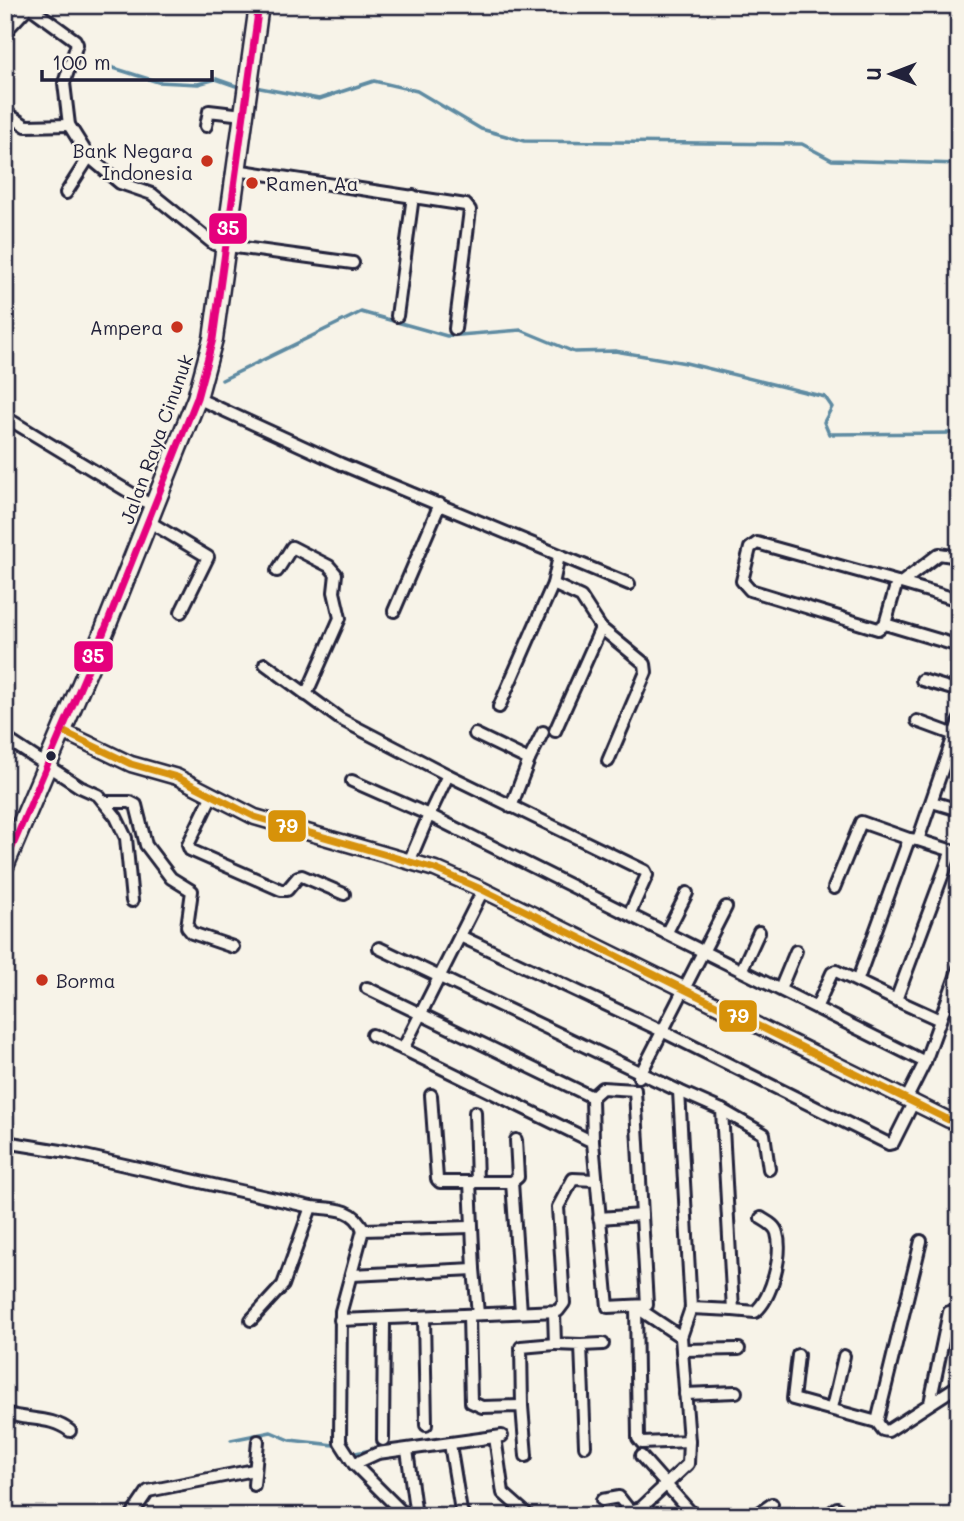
<svg xmlns="http://www.w3.org/2000/svg" width="964" height="1521" font-family="Mali,sans-serif">
	<rect width="100%" height="100%" fill="#f7f3e8"/>
	<filter id="ink" filterUnits="userSpaceOnUse"><feTurbulence type="fractalNoise" baseFrequency=".0143" numOctaves="2"/><feDisplacementMap in="SourceGraphic" scale="14" xChannelSelector="R" yChannelSelector="G"/><feConvolveMatrix kernelMatrix="1 2 1 2 8 2 1 2 1" color-interpolation-filters="sRGB"/></filter>
	<g filter="url(#ink)">
		<g fill="none" stroke-linecap="round" stroke-linejoin="round">
			<g stroke="#5e8ba2" stroke-width="3.5">
				<path d="M101,64L158,82L198,84L216,79L236,86"/>
				<path d="M260,88L319,99L374,81L417,91L481,129L524,141L802,144L832,160L959,164"/>
				<path d="M222,380L361,312L447,336L521,330L574,352L615,351L686,363L825,397L832,407L824,422L829,434L959,433"/>
				<path d="M231,1440L271,1432L290,1440L334,1445L341,1450"/>
				<path d="M350,1454L377,1449"/>
			</g>
			<g stroke="#22223b" stroke-width="16">
				<g id="minor">
					<path d="M27,5L75,40L77,44L64,83L69,125L89,157L120,183L152,194L214,244L353,263"/>
					<path d="M5,32L29,6"/>
					<path d="M5,112L26,126L69,125"/>
					<path d="M206,126L209,111L243,115"/>
					<path d="M236,170L466,205L470,210L455,329"/>
					<path d="M66,193L89,157"/>
					<path d="M397,316L413,196"/>
					<path d="M197,398L341,464L629,584"/>
					<path d="M5,417L154,507"/>
					<path d="M148,521L208,557L181,612"/>
					<path d="M277,571L292,547L329,566L336,574L334,592L340,618L306,695"/>
					<path d="M897,582L885,624L878,629L750,590L742,581L750,548L757,543L901,583L939,554L959,557"/>
					<path d="M901,583L959,600"/>
					<path d="M553,584L581,597L601,628L645,664L646,672L608,761"/>
					<path d="M394,611L440,504"/>
					<path d="M885,624L959,646"/>
					<path d="M265,664L340,719L448,775"/>
					<path d="M922,680L959,691"/>
					<path d="M499,707L553,584L559,556"/>
					<path d="M917,721L955,735"/>
					<path d="M555,731L601,628"/>
					<path d="M475,734L529,760L511,807"/>
					<path d="M5,738L80,787L98,795L116,817L126,838L132,901"/>
					<path d="M529,760L543,732"/>
					<path d="M352,781L429,815L448,775L645,871L647,875L630,913"/>
					<path d="M211,797L188,845L190,850L281,890H287L298,877L302,876L344,894"/>
					<path d="M104,802H130L136,805L146,845L171,878L192,891L187,927L192,933L233,947"/>
					<path d="M932,802L959,810"/>
					<path d="M918,840L959,853"/>
					<path d="M409,862L429,815L925,1062"/>
					<path d="M834,888L861,822L909,839"/>
					<path d="M483,890L403,1049L593,1142"/>
					<path d="M667,932L687,893"/>
					<path d="M460,936L662,1031L889,1144L893,1143L914,1101"/>
					<path d="M379,948L679,1091L691,1308L681,1337L689,1441L642,1443L638,1438L636,1307"/>
					<path d="M742,969L759,932"/>
					<path d="M858,979L909,839L918,840L959,721"/>
					<path d="M781,987L796,951"/>
					<path d="M367,988L592,1097"/>
					<path d="M817,1006L832,973L836,971L896,1000"/>
					<path d="M940,1020L896,1000L952,850"/>
					<path d="M372,1035L403,1049"/>
					<path d="M639,1077L726,907"/>
					<path d="M602,1088L635,1090L647,1305L608,1307L593,1142L592,1097Z"/>
					<path d="M679,1091L722,1110L733,1310L755,1312C772,1298 783,1254 777,1233C775,1225 767,1222 761,1218"/>
					<path d="M907,1098L925,1062L959,968"/>
					<path d="M722,1110L764,1134L769,1169"/>
					<path d="M475,1112L477,1182"/>
					<path d="M5,1142L67,1152L311,1207C332,1209 355,1207 363,1230"/>
					<path d="M470,1182H512L521,1312"/>
					<path d="M512,1182L518,1177L516,1140"/>
					<path d="M599,1218L642,1215"/>
					<path d="M474,1269L478,1314"/>
					<path d="M352,1275L474,1269L470,1182H440L437,1179L431,1095"/>
					<path d="M636,1307L681,1337"/>
					<path d="M691,1308L733,1310"/>
					<path d="M554,1312L555,1344L581,1345L585,1446"/>
					<path d="M469,1315L471,1402L482,1407L522,1406L526,1456"/>
					<path d="M424,1317L426,1425"/>
					<path d="M251,1320L283,1285L311,1207"/>
					<path d="M340,1320L558,1311L564,1303L558,1207L573,1179L596,1180"/>
					<path d="M581,1345L603,1344"/>
					<path d="M682,1350L739,1349"/>
					<path d="M798,1355L793,1399L877,1422L883,1430L888,1431L959,1385"/>
					<path d="M685,1394L736,1392"/>
					<path d="M930,1403L949,1312"/>
					<path d="M522,1406L521,1347L555,1344"/>
					<path d="M832,1408L844,1356"/>
					<path d="M5,1413C28,1421 51,1416 70,1431"/>
					<path d="M877,1422L921,1241"/>
					<path d="M495,1437L503,1493L529,1516"/>
					<path d="M383,1440L384,1320"/>
					<path d="M450,1444L461,1511L465,1516"/>
					<path d="M407,1450L416,1516"/>
					<path d="M641,1456L694,1516"/>
					<path d="M354,1464L378,1453L502,1436"/>
					<path d="M254,1485L258,1441"/>
					<path d="M602,1500L619,1497L630,1511L641,1508L688,1464L689,1441"/>
					<path d="M131,1516L148,1491L254,1470"/>
					<path d="M406,1516L354,1464L340,1442L341,1311L363,1230L471,1227"/>
					<path d="M755,1516L772,1504"/>
					<path d="M827,1516L837,1508"/>
				</g>
			</g>
			<g stroke="#22223b" stroke-width="19">
				<path id="tertiary" d="M62,731L131,764L177,777L255,817L435,869L483,890L949,1120L959,1119"/>
			</g>
			<g stroke="#22223b" stroke-width="23">
				<path id="trunk" d="M5,864L103,634L197,398L213,339L259,5"/>
			</g>
			<use href="#minor" stroke="#f7f3e8" stroke-width="10"/>
			<use href="#tertiary" stroke="#f7f3e8" stroke-width="14"/>
			<use href="#trunk" stroke="#f7f3e8" stroke-width="18"/>
			<g stroke="#f7f3e8" stroke-width="12">
				<path id="bus-1" d="M62,731L131,764L177,777L255,817L435,869L483,890L949,1120L959,1119"/>
			</g>
			<g stroke="#f7f3e8" stroke-width="12">
				<path id="bus-2" d="M5,864L103,634L197,398L213,339L259,5"/>
			</g>
			<use href="#bus-1" stroke="#d79209" stroke-width="7"/>
			<use href="#bus-2" stroke="#e5007d" stroke-width="7"/>
		</g>
	</g>
	<g fill="#c8321e" stroke="#f7f3e8" stroke-width="2.5">
		<circle cx="207" cy="161" r="7"/>
		<circle cx="252" cy="183" r="7"/>
		<circle cx="177" cy="327" r="7"/>
		<circle cx="42" cy="980" r="7"/>
	</g>
	<circle fill="#22223b" stroke="#f7f3e8" stroke-width="2.5" cx="51" cy="756" r="6"/>
	<g text-anchor="middle" dominant-baseline="central" stroke-width="5" stroke-linejoin="round" paint-order="stroke">
		<g font-size="19" fill="#22223b" stroke="#f7f3e8" text-anchor="end">
			<text x="193" y="150">Bank Negara<tspan x="193" dy="22">Indonesia</tspan></text>
			<text x="266" y="183" text-anchor="start">Ramen Aa</text>
			<text x="163" y="327">Ampera</text>
			<text x="56" y="980" text-anchor="start">Borma</text>
		</g>
		<g font-size="19" fill="#22223b" stroke="#f7f3e8">
			<text transform="translate(156 439) rotate(-70)">Jalan Raya Cinunuk</text>
		</g>
	</g>
	<g stroke="#f7f3e8" stroke-width="2.5">
		<rect x="208" y="212" width="40" height="33" rx="7" fill="#e5007d"/>
		<rect x="73" y="640" width="41" height="33" rx="7" fill="#e5007d"/>
		<rect x="267" y="809" width="40" height="34" rx="7" fill="#d79209"/>
		<rect x="718" y="999" width="40" height="34" rx="7" fill="#d79209"/>
	</g>
	<g font-size="19" text-anchor="middle" font-weight="bold" fill="#fff">
		<text x="228" y="235">35</text>
		<text x="93" y="663">35</text>
		<text x="287" y="833">79</text>
		<text x="738" y="1023">79</text>
	</g>
	<rect width="964" height="1521" fill="none" stroke="#f7f3e8" stroke-width="28"/>
	<rect x="14" y="14" width="936" height="1493" fill="none" stroke="#22223b" stroke-width="2.5" filter="url(#ink)"/>
	<g transform="translate(891 74) rotate(270)" stroke="#f7f3e8" stroke-width="5" paint-order="stroke">
	<path d="M0-5L12 26L0 18L-12 26Z" fill="#22223b"/>
	<text y="-10" font-size="19" font-weight="bold" text-anchor="middle" fill="#22223b">U</text>
	</g>
	<path d="M42 70v10h170v-10" fill="none" stroke="#22223b" stroke-width="3.5"/>
	<text x="52" y="70" font-size="21" fill="#22223b" stroke="#f7f3e8" stroke-width="5" paint-order="stroke">100 m</text>
</svg>
